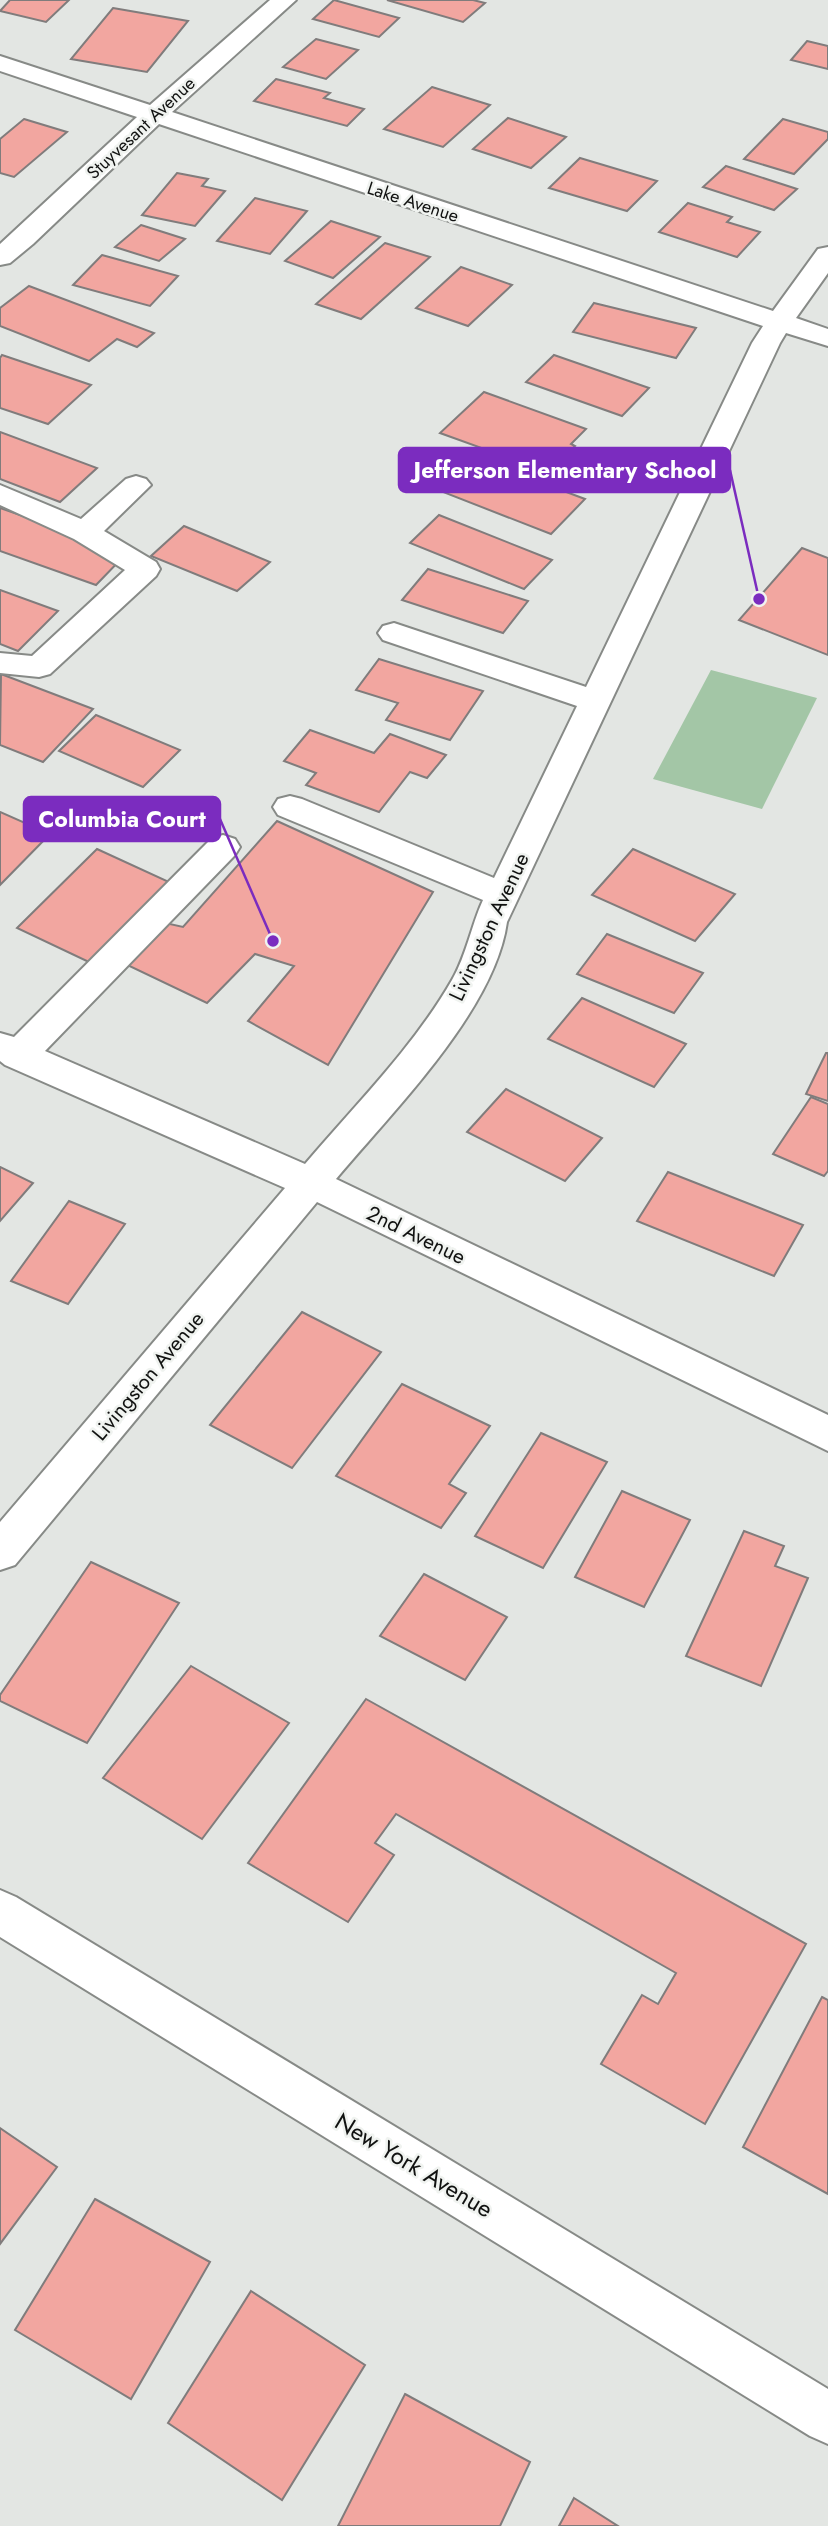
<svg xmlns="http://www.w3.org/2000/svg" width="828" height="2526" font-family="Jost,sans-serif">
	<rect width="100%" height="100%" fill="#e3e6e3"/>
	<path fill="#a3c6a6" d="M711,670L817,698L762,809L653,779Z"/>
	<g fill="#f2a6a0" stroke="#807c7c" stroke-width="2">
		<path d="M10,0H69L46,22L0,11Z"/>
		<path d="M334,0L399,18L379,37L313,19Z"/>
		<path d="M387,0H473L485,3L463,22Z"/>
		<path d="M113,8L188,21L147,72L71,59Z"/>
		<path d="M316,39L358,50L326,79L283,67Z"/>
		<path d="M807,41L828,46V69L791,60Z"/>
		<path d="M276,79L330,93L324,98L364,109L347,126L254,101Z"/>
		<path d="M432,87L490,105L443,147L384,129Z"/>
		<path d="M508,118L566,137L531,168L473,149Z"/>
		<path d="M24,119L67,132L14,177L0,173V139Z"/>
		<path d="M783,119L828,132V139L794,174L744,159Z"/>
		<path d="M580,158L657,181L627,211L549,188Z"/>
		<path d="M726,166L797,189L774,210L703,187Z"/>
		<path d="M177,173L208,179L202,186L225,191L195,226L142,215Z"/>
		<path d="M255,198L307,211L270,254L217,241Z"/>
		<path d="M688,203L732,217L727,222L760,232L737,257L659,232Z"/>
		<path d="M331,221L380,237L333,278L285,261Z"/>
		<path d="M141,225L185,239L159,261L115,247Z"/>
		<path d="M385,243L430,257L361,319L316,304Z"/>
		<path d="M102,255L178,276L150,306L73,285Z"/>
		<path d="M461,267L512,285L468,326L416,308Z"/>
		<path d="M29,286L154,333L137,347L117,339L89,361L0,326V308Z"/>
		<path d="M594,303L696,328L676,358L573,332Z"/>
		<path d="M2,355L91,385L48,424L0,408V358Z"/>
		<path d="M554,355L649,388L622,416L526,382Z"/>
		<path d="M484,392L586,429L571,444L575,446L548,472L440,433Z"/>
		<path d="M0,432L97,468L60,502L0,479Z"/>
		<path d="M478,459L585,499L551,534L443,492Z"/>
		<path d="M0,508L127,553L96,585L0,551Z"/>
		<path d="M439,515L552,560L524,589L410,543Z"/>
		<path d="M184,526L270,562L237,591L151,556Z"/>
		<path d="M802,548L828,558V655L739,620Z"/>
		<path d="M428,569L528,601L503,633L402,600Z"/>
		<path d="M0,590L58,611L18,651L0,644Z"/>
		<path d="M379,659L483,691L450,740L386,720L398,703L356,690Z"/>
		<path d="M1,674L93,709L43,762L0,745Z"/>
		<path d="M96,715L180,750L143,787L59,751Z"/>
		<path d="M310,730L374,753L390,734L446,755L427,778L410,772L379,812L306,785L316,773L284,761Z"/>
		<path d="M0,812L50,834L0,885Z"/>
		<path d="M277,821L433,892L328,1065L248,1021L294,966L255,954L207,1003L121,962L161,922L183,927Z"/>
		<path d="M97,849L169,882L91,963L17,928Z"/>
		<path d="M633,849L735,894L695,941L592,895Z"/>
		<path d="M607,934L703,973L674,1013L577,974Z"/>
		<path d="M582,998L686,1044L654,1087L548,1039Z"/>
		<path d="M826,1053H828V1101L806,1094Z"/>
		<path d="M506,1089L602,1138L565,1181L467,1132Z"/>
		<path d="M811,1097L828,1104V1171L824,1176L773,1154Z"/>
		<path d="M0,1167L33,1183L0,1221Z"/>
		<path d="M668,1172L803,1225L774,1276L637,1221Z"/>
		<path d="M69,1201L125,1224L68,1304L11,1281Z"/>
		<path d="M302,1312L381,1352L292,1468L210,1425Z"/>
		<path d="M402,1384L490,1426L449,1484L466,1493L441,1528L336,1476Z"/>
		<path d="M541,1433L607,1462L543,1568L475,1536Z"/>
		<path d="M622,1491L690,1520L644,1607L575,1577Z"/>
		<path d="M744,1531L784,1546L775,1566L808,1578L761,1686L686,1656Z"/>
		<path d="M91,1562L179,1603L87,1743L0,1701V1695Z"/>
		<path d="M424,1574L507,1617L465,1680L380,1636Z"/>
		<path d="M191,1666L289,1723L202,1839L103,1778Z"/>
		<path d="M366,1699L806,1944L705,2124L601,2064L642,1995L658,2004L676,1973L396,1814L375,1843L394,1855L348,1922L248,1863Z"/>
		<path d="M822,1997L828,2000V2194L743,2147Z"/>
		<path d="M0,2128L57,2167L0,2244Z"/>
		<path d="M95,2199L210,2262L131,2399L15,2330Z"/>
		<path d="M251,2291L365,2365L282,2500L168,2423Z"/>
		<path d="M405,2394L530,2462L500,2526H338Z"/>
		<path d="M574,2498L618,2526H559Z"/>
	</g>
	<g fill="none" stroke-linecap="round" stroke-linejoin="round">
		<g stroke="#878a87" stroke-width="4">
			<g id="minor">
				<path d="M270,0H296L172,112L773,311L818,249L828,247V273L796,318L828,329V346L786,333L780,343L507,922C495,1010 393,1111 336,1179L828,1415V1451L317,1202L15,1565L0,1570V1522L285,1188L5,1065L0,1061V1033L14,1037L211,839L223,835L235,839L240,847L235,855L45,1051L305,1164C355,1105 413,1048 452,980C467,954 471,926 483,900L278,815L273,807L278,799L290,796L302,799L494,878L577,706L383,640L378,633L383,626L394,623L586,687L752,343L763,326L159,124L33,244L10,263L0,265V244L137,117L0,71V56L150,105Z"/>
				<path d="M136,476L146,479L151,485L104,531L156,562L160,569L156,576L50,674L39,677L0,673V653L32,656L125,570L74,539L0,505V485L81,519L126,479Z"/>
				<path d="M0,1890L16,1897L828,2389V2444L810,2436L0,1937Z"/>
			</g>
		</g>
		<use href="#minor" fill="#fff" fill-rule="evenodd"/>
	</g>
	<g text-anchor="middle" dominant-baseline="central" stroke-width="5" stroke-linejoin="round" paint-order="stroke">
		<g font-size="18" fill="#111211" stroke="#f0f3f0">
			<text transform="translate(141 128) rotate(-43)">Stuyvesant Avenue</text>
			<text transform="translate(413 202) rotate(18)">Lake Avenue</text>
		</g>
		<g font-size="21" fill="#111211" stroke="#f0f3f0">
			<text transform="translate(489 927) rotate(-65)">Livingston Avenue</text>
			<text transform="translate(416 1235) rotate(26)">2nd Avenue</text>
			<text transform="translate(148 1376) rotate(-50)">Livingston Avenue</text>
		</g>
		<g font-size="24" fill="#111211" stroke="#f0f3f0">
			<text transform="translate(414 2165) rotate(31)">New York Avenue</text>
		</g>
	</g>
	<path fill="none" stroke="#7b2cbf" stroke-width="2.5" d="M759 599L730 470M273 941L220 819"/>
	<g fill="#7b2cbf" stroke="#f0f3f0" stroke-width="2.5">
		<circle cx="759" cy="599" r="7"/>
		<circle cx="273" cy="941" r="7"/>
	</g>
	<g fill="#7b2cbf" stroke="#7b2cbf" stroke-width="2.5">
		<rect x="399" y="448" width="331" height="44" rx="7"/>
		<rect x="24" y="797" width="196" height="44" rx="7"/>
	</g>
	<g font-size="23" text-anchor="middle" font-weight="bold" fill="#fff">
		<text x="565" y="478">Jefferson Elementary School</text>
		<text x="122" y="827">Columbia Court</text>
	</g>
</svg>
